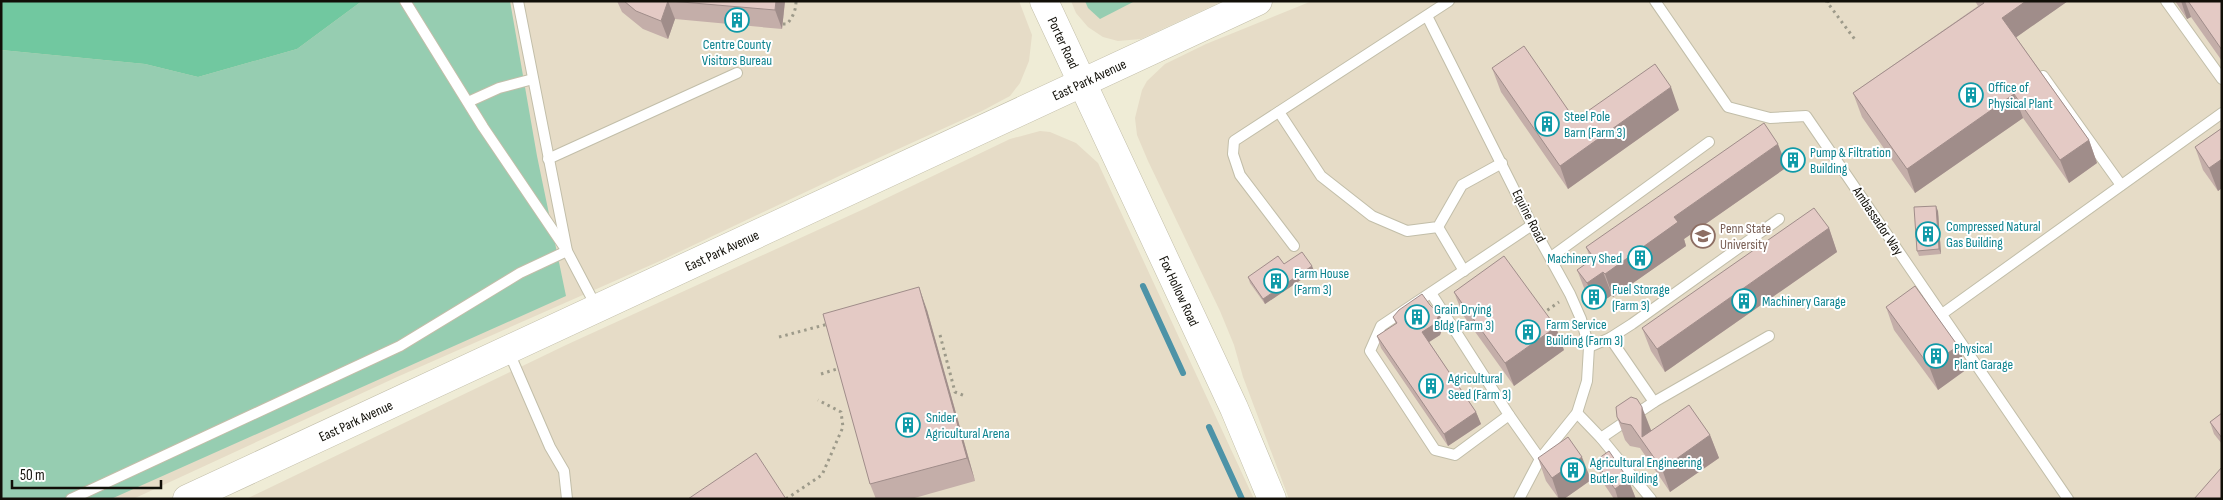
<svg xmlns="http://www.w3.org/2000/svg" width="2223" height="500" font-family="'Sofia Sans Condensed',sans-serif">
	<rect width="100%" height="100%" fill="#efecd6"/>
	<g fill="#e6dcc7">
		<path d="M1,1H1019L1032,35L1029,61L1020,83L1010,96L982,111L852,170L660,261L397,377L133,499H1Z"/>
		<path d="M1071,1H1223L1141,39L1118,41L1103,37L1088,27L1076,13Z"/>
		<path d="M1312,1H2222V499H1289L1243,377L1234,345L1220,311L1148,161L1137,135L1135,118L1142,90L1147,81L1165,64L1206,44Z"/>
		<path d="M1040,131L1050,132L1076,143L1098,163L1254,499H246L566,345L866,208L1010,139Z"/>
	</g>
	<g fill="#96cdb1">
		<path d="M362,1H510L537,156L566,296L111,499H1V50L145,64L198,77L297,49Z"/>
		<path d="M1085,1H1135L1100,19L1088,8Z"/>
	</g>
	<path fill="#71c8a0" d="M1,1H362L297,49L198,77L145,64L1,50Z"/>
	<g fill="none" stroke-linecap="round" stroke-linejoin="round">
		<g stroke="#4d93a7" stroke-width="6">
			<path d="M1143,286L1183,373"/>
			<path d="M1209,427L1242,499"/>
		</g>
		<g stroke="#c2bea9" stroke-width="12">
			<g id="lane">
				<path d="M405,1L483,127L567,251L597,308"/>
				<path d="M1655,1L1728,107L1770,118L1806,116L2068,499"/>
				<path d="M2166,1L2222,79"/>
				<path d="M1427,16L1532,225L1570,294L1581,319L1589,347L1587,381L1577,413L1540,459L1519,499"/>
				<path d="M2043,76L2121,185"/>
				<path d="M468,102L499,88L533,79"/>
				<path d="M1279,112L1321,176L1372,216L1407,231L1438,227L1462,185L1502,163"/>
				<path d="M548,159L737,73"/>
				<path d="M1532,225L1381,326L1370,351L1435,450L1455,455L1509,415L1540,459"/>
				<path d="M1438,227L1464,271"/>
				<path d="M1294,246L1240,175L1233,154L1234,141L1449,1"/>
				<path d="M1551,257L1709,142"/>
				<path d="M1431,293L1509,415"/>
				<path d="M1942,314L2222,113"/>
				<path d="M1610,338L1654,402L1769,336"/>
				<path d="M1589,347L1610,338L1632,324L1779,219"/>
				<path d="M508,350L550,447L564,471L567,499"/>
				<path d="M1577,413L1601,438L1651,499"/>
				<path d="M1601,438L1654,402"/>
				<path d="M71,499L400,346L520,273L567,251L518,1"/>
			</g>
		</g>
		<g stroke="#c2bea9" stroke-width="29">
			<g id="secondary">
				<path id="s1" d="M1044,1L1234,408L1272,499"/>
				<path id="s2" d="M187,499L1258,1"/>
			</g>
		</g>
		<g stroke="#9d9a8a" stroke-width="3" stroke-dasharray="2.5 4" stroke-linecap="butt">
			<path d="M1829,1L1827,2L1856,41"/>
			<path d="M783,24H787C793,17 796,10 796,1"/>
			<path d="M1542,314L1559,302"/>
			<path d="M940,335L955,392L965,396"/>
			<path d="M779,337L828,324"/>
			<path d="M821,374L840,368"/>
			<path d="M786,499L822,475L843,427L841,412L818,400"/>
		</g>
		<use href="#lane" stroke="#fff" stroke-width="10"/>
		<use href="#secondary" stroke="#fff" stroke-width="28"/>
	</g>
	<g fill="#c4aea9">
		<path d="M617,1H785L782,29L675,19L668,39L643,29L622,12Z"/>
		<path d="M1975,1H2068L2016,37L2089,140L2097,163L2069,183L2023,118L1915,193L1862,117L1853,93L1978,6Z"/>
		<path d="M2175,1H2222V61L2191,17L2187,19Z"/>
		<path d="M1492,68L1575,120L1679,110L1568,189L1501,92Z"/>
		<path d="M2222,128V188L2218,191L2203,170L2195,147Z"/>
		<path d="M1787,167L1684,239L1686,246L1613,297L1612,295L1596,306L1586,293L1577,270L1591,260L1586,247Z"/>
		<path d="M1938,211L1941,254L1919,256L1917,251Z"/>
		<path d="M1829,228L1837,252L1665,372L1651,351L1642,328Z"/>
		<path d="M1284,264L1312,266L1314,271L1265,304L1250,283L1248,277Z"/>
		<path d="M1454,292L1564,350L1514,386L1463,315Z"/>
		<path d="M1430,305L1439,314L1444,325L1440,335L1429,342L1476,412L1481,424L1448,446L1381,348L1377,336L1396,324L1393,317Z"/>
		<path d="M1886,307L1958,346L1967,369L1938,390L1894,330Z"/>
		<path d="M927,310L975,481L911,499H876L870,484Z"/>
		<path d="M2222,413V444L2214,434L2210,422Z"/>
		<path d="M1617,417L1651,431L1710,435L1719,458L1670,492L1640,448L1630,446L1625,440Z"/>
		<path d="M1538,458L1591,480L1564,499H1559L1546,481Z"/>
		<path d="M1595,461L1628,479L1636,499H1614L1604,484Z"/>
	</g>
	<g fill="#a08d8a">
		<path d="M668,1L675,19L668,39L661,21Z"/>
		<path d="M776,1H785L782,29L775,10Z"/>
		<path d="M2026,1H2068L2011,41L2002,18Z"/>
		<path d="M2181,1H2185L2191,17L2187,19Z"/>
		<path d="M1671,87L1679,110L1568,189L1560,166Z"/>
		<path d="M2014,94L2023,118L1915,193L1907,169Z"/>
		<path d="M2089,140L2097,163L2069,183L2060,160Z"/>
		<path d="M1778,144L1787,167L1684,239L1686,246L1613,297L1605,274L1674,217Z"/>
		<path d="M2222,159V188L2218,191L2209,168Z"/>
		<path d="M1936,206L1938,211L1941,254L1939,249Z"/>
		<path d="M1829,228L1837,252L1665,372L1657,349Z"/>
		<path d="M1312,266L1314,271L1265,304L1263,299Z"/>
		<path d="M1603,272L1612,295L1596,306L1587,283Z"/>
		<path d="M919,287L927,310L975,481L967,458Z"/>
		<path d="M1439,314L1444,325L1440,335L1426,344L1422,332Z"/>
		<path d="M1556,327L1564,350L1514,386L1505,363Z"/>
		<path d="M1958,346L1967,369L1938,390L1929,366Z"/>
		<path d="M1642,407L1651,430V453L1642,437Z"/>
		<path d="M1476,412L1481,424L1448,446L1444,434Z"/>
		<path d="M1710,435L1719,458L1670,492L1662,469Z"/>
		<path d="M1582,457L1591,480L1564,499H1559L1552,478Z"/>
		<path d="M1628,479L1636,499H1618L1615,489Z"/>
	</g>
	<g fill="#e4cac5" stroke="#a08d8a">
		<path d="M624,1H668L661,21L636,11Z"/>
		<path d="M670,1H776L775,10Z"/>
		<path d="M1983,1H2026L2002,18L2089,140L2060,160L2014,94L1907,169L1853,93L1984,3Z"/>
		<path d="M2188,1H2222V50Z"/>
		<path d="M1524,46L1575,120L1655,64L1671,87L1560,166L1492,68Z"/>
		<path d="M1764,123L1778,144L1674,217L1678,222L1605,274L1603,272L1587,283L1577,270L1594,258L1586,247Z"/>
		<path d="M2222,128V159L2209,168L2195,147Z"/>
		<path d="M1936,206L1939,249L1917,251L1914,207Z"/>
		<path d="M1814,208L1829,228L1657,349L1642,328Z"/>
		<path d="M1302,252L1312,266L1263,299L1248,277L1278,256L1284,264Z"/>
		<path d="M1504,256L1556,327L1505,363L1454,292Z"/>
		<path d="M1915,286L1958,346L1929,366L1886,307Z"/>
		<path d="M919,287L967,458L870,484L823,314Z"/>
		<path d="M1422,294L1430,305L1439,314L1436,323L1422,332L1476,412L1444,434L1377,336L1397,323L1393,317L1399,310Z"/>
		<path d="M1631,397L1637,399L1642,407V437L1689,405L1710,435L1662,469L1631,425L1621,423L1617,417L1616,407Z"/>
		<path d="M2222,413V438L2210,422Z"/>
		<path d="M1568,437L1582,457L1552,478L1538,458Z"/>
		<path d="M1609,451L1628,479L1615,489L1595,461Z"/>
		<path d="M756,453L786,499H688Z"/>
		<path d="M2222,467V499H2194Z"/>
	</g>
	<defs>
		<g id="building-ring" transform="scale(1.25)"><circle r="9.5" fill="#fff" stroke="#0f9aa8" stroke-width="1.5"/><path d="M-4-6H4V6H1V3H-1V6H-4ZM-2.5-4.3h1.7v1.8h-1.7ZM.8-4.3h1.7v1.8H.8ZM-2.5-1h1.7V.8h-1.7ZM.8-1h1.7V.8H.8Z" fill="#0f9aa8"/></g>
		<g id="university-ring" transform="scale(1.25)"><circle r="9.5" fill="#fff" stroke="#8d6e63" stroke-width="1.5"/><path d="M0-5L7-2L0 1L-7-2ZM-4 1L0 2.5L4 1V4Q0 6-4 4Z" fill="#8d6e63"/></g>
	</defs>
	<g fill-rule="evenodd">
		<use href="#building-ring" x="737" y="20"/>
		<use href="#building-ring" x="1971" y="95"/>
		<use href="#building-ring" x="1547" y="124"/>
		<use href="#building-ring" x="1793" y="160"/>
		<use href="#building-ring" x="1928" y="234"/>
		<use href="#university-ring" x="1703" y="236"/>
		<use href="#building-ring" x="1640" y="258"/>
		<use href="#building-ring" x="1276" y="281"/>
		<use href="#building-ring" x="1594" y="297"/>
		<use href="#building-ring" x="1744" y="301"/>
		<use href="#building-ring" x="1417" y="317"/>
		<use href="#building-ring" x="1528" y="332"/>
		<use href="#building-ring" x="1936" y="356"/>
		<use href="#building-ring" x="1431" y="386"/>
		<use href="#building-ring" x="908" y="425"/>
		<use href="#building-ring" x="1573" y="470"/>
	</g>
	<g text-anchor="middle" dominant-baseline="central" stroke-width="4" stroke-linejoin="round" paint-order="stroke">
		<g font-size="14" fill="#110f08" stroke="#fff">
			<text stroke="none"><textPath href="#s1" startOffset="46">Porter Road</textPath></text>
			<text stroke="none"><textPath href="#s2" startOffset="995">East Park Avenue</textPath></text>
			<text transform="translate(1529 216) rotate(63)">Equine Road</text>
			<text transform="translate(1878 221) rotate(56)">Ambassador Way</text>
			<text stroke="none"><textPath href="#s2" startOffset="590">East Park Avenue</textPath></text>
			<text stroke="none"><textPath href="#s1" startOffset="320">Fox Hollow Road</textPath></text>
			<text stroke="none"><textPath href="#s2" startOffset="186">East Park Avenue</textPath></text>
		</g>
		<g font-size="14" fill="#0d838f" stroke="#fff" text-anchor="start">
			<text x="737" y="44" text-anchor="middle">Centre County<tspan x="737" dy="16">Visitors Bureau</tspan></text>
			<text x="1988" y="87">Office of<tspan x="1988" dy="16">Physical Plant</tspan></text>
			<text x="1564" y="116">Steel Pole<tspan x="1564" dy="16">Barn (Farm 3)</tspan></text>
			<text x="1810" y="152">Pump &amp; Filtration<tspan x="1810" dy="16">Building</tspan></text>
			<text x="1946" y="226">Compressed Natural<tspan x="1946" dy="16">Gas Building</tspan></text>
			<text x="1622" y="258" text-anchor="end">Machinery Shed</text>
			<text x="1294" y="273">Farm House<tspan x="1294" dy="16">(Farm 3)</tspan></text>
			<text x="1612" y="289">Fuel Storage<tspan x="1612" dy="16">(Farm 3)</tspan></text>
			<text x="1762" y="301">Machinery Garage</text>
			<text x="1434" y="309">Grain Drying<tspan x="1434" dy="16">Bldg (Farm 3)</tspan></text>
			<text x="1546" y="324">Farm Service<tspan x="1546" dy="16">Building (Farm 3)</tspan></text>
			<text x="1954" y="348">Physical<tspan x="1954" dy="16">Plant Garage</tspan></text>
			<text x="1448" y="378">Agricultural<tspan x="1448" dy="16">Seed (Farm 3)</tspan></text>
			<text x="926" y="417">Snider<tspan x="926" dy="16">Agricultural Arena</tspan></text>
			<text x="1590" y="462">Agricultural Engineering<tspan x="1590" dy="16">Butler Building</tspan></text>
		</g>
		<g font-size="14" fill="#785e54" stroke="#fff" text-anchor="start">
			<text x="1720" y="228">Penn State<tspan x="1720" dy="16">University</tspan></text>
		</g>
	</g>
	<rect width="2223" height="500" fill="none" stroke="#110f08" stroke-width="5"/>
	<path d="M12 480v8h149v-8" fill="none" stroke="#110f08" stroke-width="2.5"/>
	<text x="20" y="480" font-size="15" fill="#110f08" stroke="#ffffff" stroke-width="4" paint-order="stroke">50 m</text>
</svg>
